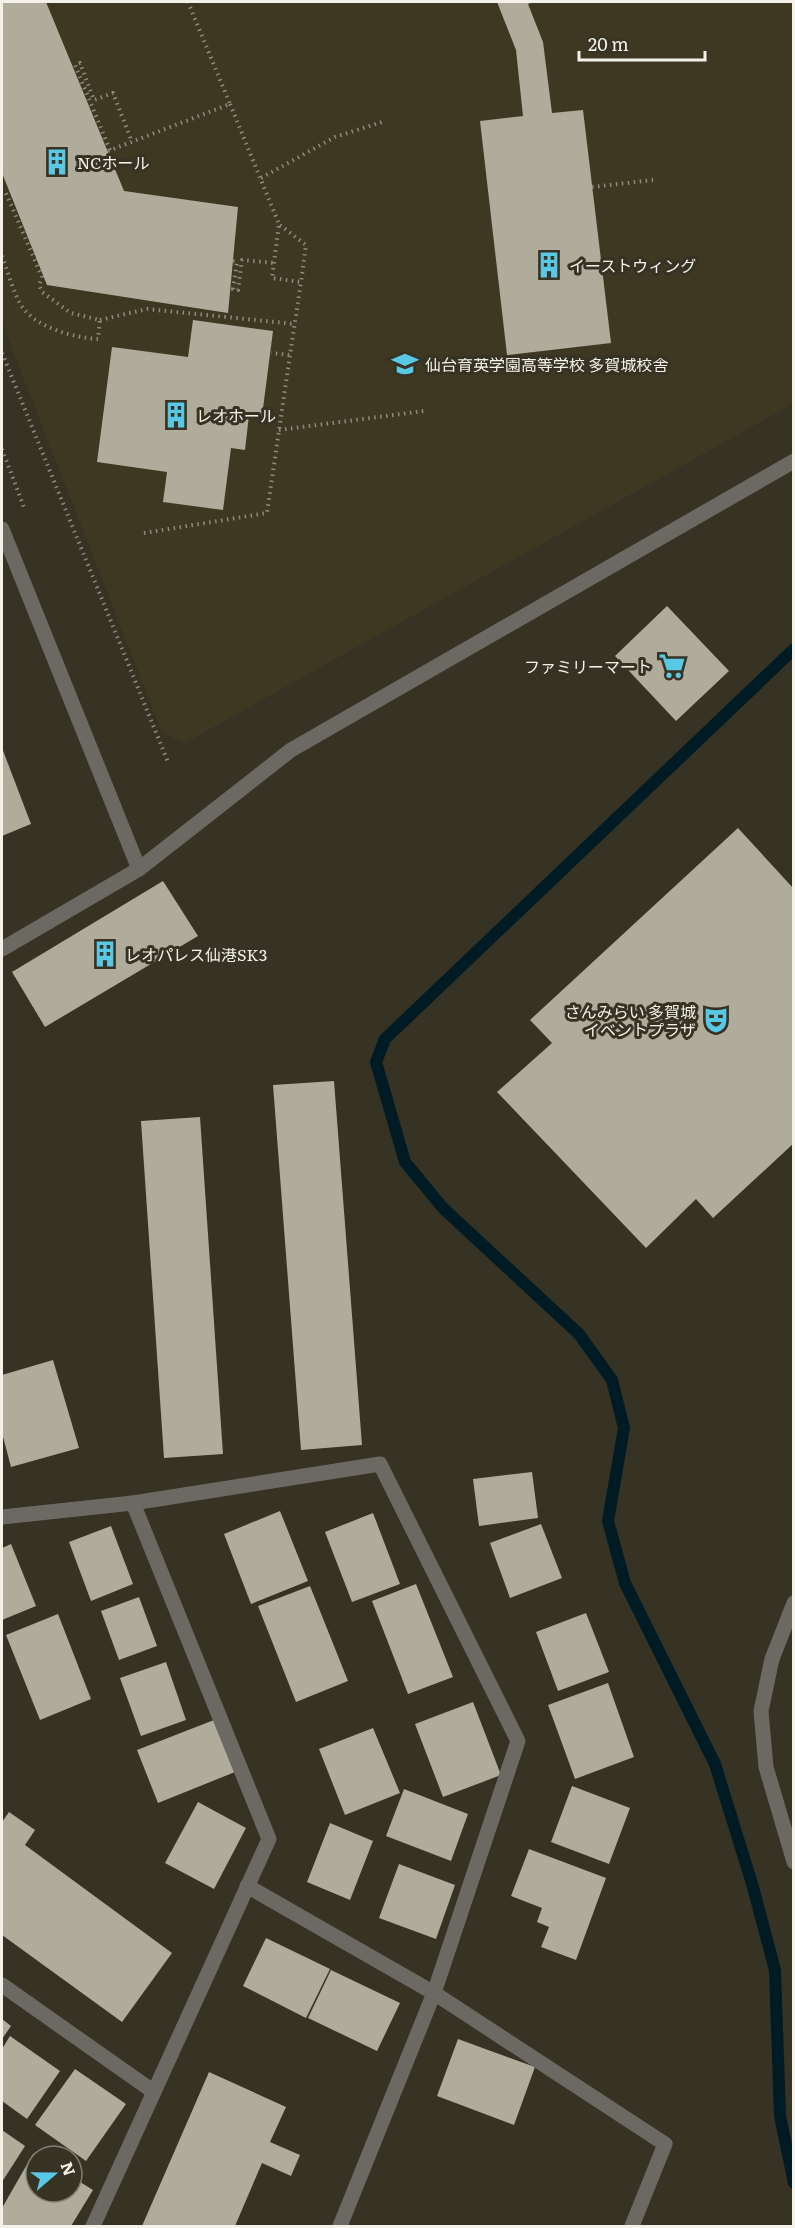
<svg xmlns="http://www.w3.org/2000/svg" width="795" height="2228" font-family="Literata,'Noto Sans JP',serif">
	<rect width="100%" height="100%" fill="#363224"/>
	<path fill="#3e3823" d="M2,2H793V404L185,743L162,733L2,323Z"/>
	<g fill="none" stroke-linecap="round" stroke-linejoin="round">
		<path stroke="#001b23" stroke-width="12" d="M794,649L385,1039L376,1062L405,1162L443,1208L579,1334L612,1380L624,1428L608,1521L625,1583L715,1764L753,1887L775,1970L780,2116L794,2183"/>
	</g>
	<g fill="#b0ac9b">
		<path d="M2,2H46L124,191L238,207L228,313L47,285L2,173Z"/>
		<path d="M497,2H534L528,4L543,42L552,113L583,110L611,343L507,355L480,121L523,116L516,50Z"/>
		<path d="M193,320L273,331L262,416L249,415L245,450L231,448L223,510L163,502L167,472L97,462L112,347L188,357Z"/>
		<path d="M667,606L729,671L676,721L615,656Z"/>
		<path d="M2,748L31,824L2,836Z"/>
		<path d="M738,828L794,889V1143L713,1218L696,1199L646,1248L497,1092L552,1043L530,1020Z"/>
		<path d="M163,881L198,936L45,1027L12,972Z"/>
		<path d="M334,1081L362,1445L301,1450L273,1085Z"/>
		<path d="M200,1117L223,1454L164,1458L141,1121Z"/>
		<path d="M53,1360L79,1448L11,1467L2,1433V1375Z"/>
		<path d="M532,1472L538,1518L479,1526L473,1479Z"/>
		<path d="M280,1511L308,1581L251,1604L224,1534Z"/>
		<path d="M373,1513L400,1584L352,1602L325,1532Z"/>
		<path d="M541,1524L562,1578L510,1598L490,1543Z"/>
		<path d="M111,1526L133,1584L91,1601L69,1542Z"/>
		<path d="M11,1544L36,1606L2,1620V1548Z"/>
		<path d="M416,1584L453,1677L408,1694L372,1601Z"/>
		<path d="M310,1586L348,1681L296,1702L258,1606Z"/>
		<path d="M139,1597L157,1646L119,1660L101,1611Z"/>
		<path d="M586,1613L609,1672L558,1691L536,1632Z"/>
		<path d="M58,1614L91,1699L40,1720L6,1635Z"/>
		<path d="M166,1662L186,1720L141,1736L120,1678Z"/>
		<path d="M608,1683L634,1757L575,1779L548,1705Z"/>
		<path d="M473,1702L501,1775L443,1797L415,1724Z"/>
		<path d="M214,1720L235,1772L158,1803L137,1750Z"/>
		<path d="M373,1728L400,1793L345,1815L319,1749Z"/>
		<path d="M572,1786L630,1808L609,1864L551,1842Z"/>
		<path d="M404,1789L468,1814L451,1861L386,1836Z"/>
		<path d="M198,1802L246,1828L214,1889L165,1863Z"/>
		<path d="M9,1812L35,1830L25,1845L172,1953L122,2022L2,1935V1822Z"/>
		<path d="M330,1823L373,1841L350,1900L307,1882Z"/>
		<path d="M529,1849L606,1878L576,1960L541,1947L549,1927L537,1922L542,1908L511,1896Z"/>
		<path d="M399,1864L455,1885L436,1939L379,1918Z"/>
		<path d="M266,1938L330,1969L306,2018L243,1986Z"/>
		<path d="M331,1970L400,2003L377,2051L308,2018Z"/>
		<path d="M2,2019L11,2026L2,2039Z"/>
		<path d="M10,2036L60,2071L27,2119L2,2101V2049Z"/>
		<path d="M458,2039L535,2067L514,2125L437,2096Z"/>
		<path d="M75,2069L126,2104L86,2161L35,2125Z"/>
		<path d="M209,2072L286,2107L270,2142L300,2155L291,2176L262,2163L235,2226H142Z"/>
		<path d="M2,2130L25,2146L2,2182Z"/>
		<path d="M33,2154L36,2156V2192H72V2177L93,2190L71,2226H2V2208Z"/>
	</g>
	<g fill="none" stroke-linecap="round" stroke-linejoin="round">
		<g stroke="#8e8b7e" stroke-width="4" stroke-dasharray="1.5 4.5" stroke-linecap="butt">
			<path d="M230,104L279,224L272,278L301,282L290,355L271,353"/>
			<path d="M110,150L75,65L80,63L94,100L113,93L132,142"/>
			<path d="M108,151L230,104L188,2"/>
			<path d="M261,178L335,137L385,121"/>
			<path d="M592,187L653,180"/>
			<path d="M280,225L306,245L301,282"/>
			<path d="M2,256C7,269 15,298 23,308C38,328 75,338 98,339L100,320L71,313L42,292L39,285L42,277L5,191"/>
			<path d="M233,261L237,262L233,289L238,290L242,260L275,263"/>
			<path d="M100,320L147,309L295,324"/>
			<path d="M2,353L168,762"/>
			<path d="M279,430L424,411"/>
			<path d="M2,449L25,510"/>
			<path d="M144,533L267,513L290,355"/>
		</g>
		<g stroke="#6b6962" stroke-width="15">
			<path d="M2,529L139,869"/>
			<path d="M2,1517L133,1503"/>
			<path d="M247,1886L434,1993L665,2144L632,2226"/>
			<path d="M2,1985L154,2092"/>
			<path d="M93,2226L269,1839L133,1503L380,1464L518,1741L434,1993L340,2226"/>
		</g>
		<g stroke="#6b6962" stroke-width="15">
			<path d="M2,949L139,869L291,750L794,461"/>
			<path d="M794,1603L772,1659L761,1711L766,1767L794,1862"/>
		</g>
	</g>
	<defs>
		<g id="building-bare" transform="scale(2.07)"><path d="M-4-6H4V6H1V3H-1V6H-4ZM-2.5-4.3h1.7v1.8h-1.7ZM.8-4.3h1.7v1.8H.8ZM-2.5-1h1.7V.8h-1.7ZM.8-1h1.7V.8H.8Z" fill="#59c8e5" stroke="#363224" stroke-width="2.5" paint-order="stroke"/></g>
		<g id="school-bare" transform="scale(2.07)"><path d="M0-5L7-2L0 1L-7-2ZM-4 1L0 2.5L4 1V4Q0 6-4 4Z" fill="#59c8e5" stroke="#363224" stroke-width="2.5" paint-order="stroke"/></g>
		<g id="supermarket-bare" transform="scale(2.07)"><path d="M-6-5.5h2.5l.6 2H6L4.5 2H-2.5L-4.4-4H-6ZM-1.5 3.2a1.3 1.3 0 1 0 .1 0ZM3 3.2a1.3 1.3 0 1 0 .1 0Z" fill="#59c8e5" stroke="#363224" stroke-width="2.5" paint-order="stroke"/></g>
		<g id="theatre-bare" transform="scale(2.07)"><path d="M-5-5.5Q0-4 5-5.5V0Q5 5 0 6Q-5 5-5 0ZM-3.3-2.5H-1v1.5H-3.3ZM1-2.5H3.3v1.5H1ZM-2.8 1Q0 5.5 2.8 1Z" fill="#59c8e5" stroke="#363224" stroke-width="2.5" paint-order="stroke"/></g>
	</defs>
	<g fill-rule="evenodd">
		<use href="#building-bare" x="57" y="162"/>
		<use href="#building-bare" x="549" y="265"/>
		<use href="#school-bare" x="405" y="364"/>
		<use href="#building-bare" x="176" y="415"/>
		<use href="#supermarket-bare" x="672" y="666"/>
		<use href="#building-bare" x="105" y="954"/>
		<use href="#theatre-bare" x="716" y="1020"/>
	</g>
	<g text-anchor="middle" dominant-baseline="central" stroke-width="6" stroke-linejoin="round" paint-order="stroke">
		<g font-size="16" fill="#f4f2e8" stroke="#363224" text-anchor="start">
			<text x="77" y="162">NCホール</text>
			<text x="569" y="265">イーストウィング</text>
			<text x="425" y="364">仙台育英学園高等学校 多賀城校舎</text>
			<text x="196" y="415">レオホール</text>
			<text x="652" y="666" text-anchor="end">ファミリーマート</text>
			<text x="125" y="954">レオパレス仙港SK3</text>
			<text x="696" y="1011" text-anchor="end">さんみらい 多賀城<tspan x="696" dy="18">イベントプラザ</tspan></text>
		</g>
	</g>
	<rect width="795" height="2228" fill="none" stroke="#f4f2e8" stroke-width="6"/>
	<g transform="translate(54 2174) rotate(70)"><circle r="28" fill="#363224" stroke="#827f72" stroke-width="1.5"/>
	<path d="M0-4.5L10 22L0 15L-10 22Z" fill="#59c8e5"/>
	<text y="-9" font-size="16" font-weight="bold" text-anchor="middle" fill="#f4f2e8">N</text>
	</g>
	<path d="M579 51v9h126v-9" fill="none" stroke="#f4f2e8" stroke-width="3"/>
	<text x="588" y="51" font-size="18" fill="#f4f2e8" stroke="#363224" stroke-width="4.5" paint-order="stroke">20 m</text>
</svg>
